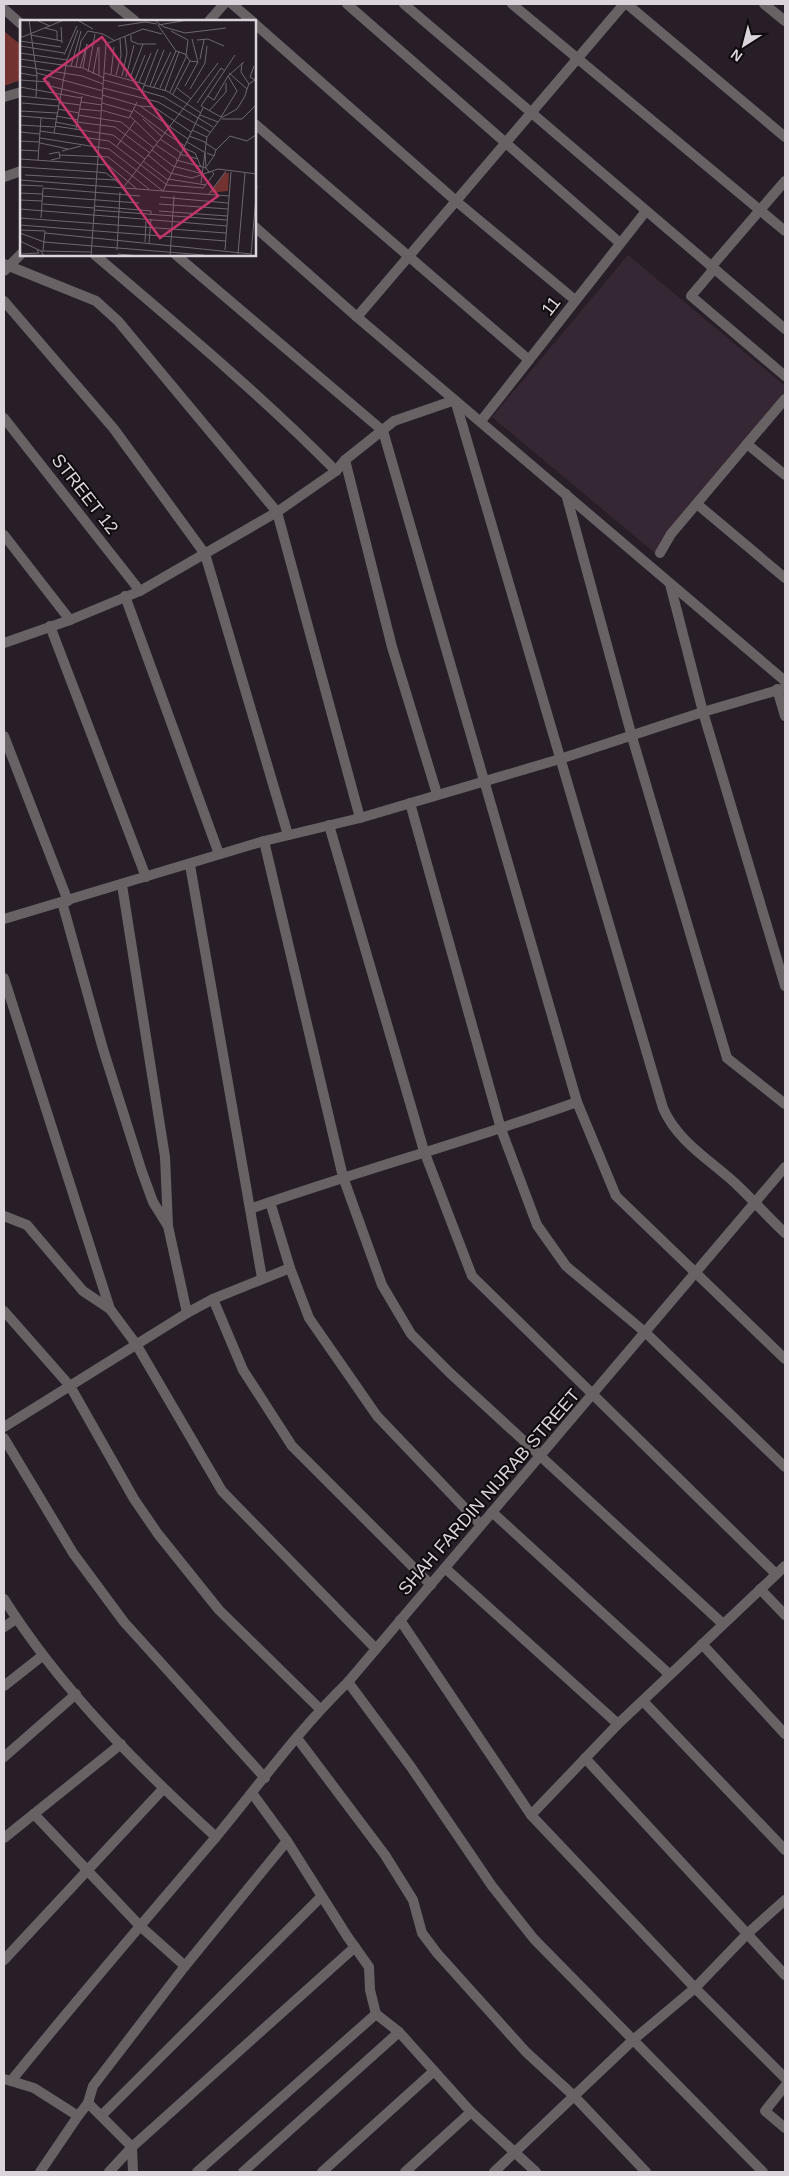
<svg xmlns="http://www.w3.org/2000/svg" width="789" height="2176" font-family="Arial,sans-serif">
	<rect width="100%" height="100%" fill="#271e27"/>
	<path fill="#352834" d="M628,255L785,386V399L655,553L492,417Z"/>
	<path fill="#713230" d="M4,31L21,45V80L4,86Z"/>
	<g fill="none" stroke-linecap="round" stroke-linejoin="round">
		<g stroke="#696264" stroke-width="10">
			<path d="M114,4L135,21"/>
			<path d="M232,4L252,21"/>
			<path d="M347,4L620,243"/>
			<path d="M404,4L785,329"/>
			<path d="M512,4L785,231"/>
			<path d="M627,4L785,137"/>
			<path d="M764,4L785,21"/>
			<path d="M4,9L21,24"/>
			<path d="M209,21L224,4"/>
			<path d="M255,24L456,201L575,300"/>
			<path d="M4,97L21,92"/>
			<path d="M255,124L529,360"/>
			<path d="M4,177L21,171"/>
			<path d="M255,227L357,317L785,681"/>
			<path d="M95,255C177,325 260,394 336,471"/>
			<path d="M176,255L383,431L577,1102L616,1196L785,1359"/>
			<path d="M4,264L96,301L118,321L277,512L360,818"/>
			<path d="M711,267L785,181"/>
			<path d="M714,269L691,296L785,376"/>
			<path d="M4,271L21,254"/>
			<path d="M4,301L114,429L205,554L288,835"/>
			<path d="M357,317L624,4"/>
			<path d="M4,418L140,591"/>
			<path d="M481,421L646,211"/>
			<path d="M747,444L785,475"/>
			<path d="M345,460L392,647L437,794"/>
			<path d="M566,494L632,737L727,1058L785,1104"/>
			<path d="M697,504L785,578"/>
			<path d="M4,535L70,620"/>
			<path d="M660,553L671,534L785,399"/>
			<path d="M670,584L703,712L785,986"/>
			<path d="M125,596L219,854"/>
			<path d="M50,626L146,877"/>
			<path d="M4,643L70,620L140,591L277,512L336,471L345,460L394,421L455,400L663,1108C677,1141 710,1160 735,1183C752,1199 768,1217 785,1233"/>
			<path d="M777,689L785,716"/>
			<path d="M4,736L68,901"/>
			<path d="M410,803L501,1129L537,1225L566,1266L646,1333L785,1467"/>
			<path d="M329,825L424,1151L472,1276L776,1574"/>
			<path d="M264,841L343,1177L382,1285L411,1334L450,1373L723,1624"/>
			<path d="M190,865L262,1278"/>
			<path d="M122,885L165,1157L168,1225"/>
			<path d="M62,902L103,1049L142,1172L153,1202L168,1226L187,1313"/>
			<path d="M4,919L264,841L360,818L560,759L703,712L785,688"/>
			<path d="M4,978L110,1309L136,1344L222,1491L376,1649"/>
			<path d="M270,1202L290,1268"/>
			<path d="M250,1209C358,1171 469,1141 577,1102"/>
			<path d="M4,1216L27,1225L83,1291L110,1309"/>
			<path d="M213,1299L243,1370L292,1446L431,1585"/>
			<path d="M4,1311L70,1386L134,1499L158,1534L219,1610L320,1709"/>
			<path d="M4,1427L187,1313L213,1299L290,1268L309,1318L377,1416L480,1524"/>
			<path d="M4,1438L73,1553L124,1622L265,1778"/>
			<path d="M492,1512L669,1674"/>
			<path d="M445,1568L618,1724"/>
			<path d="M760,1589L785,1615"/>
			<path d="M4,1599C60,1688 138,1766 216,1837"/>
			<path d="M400,1620L531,1815L695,1988L785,2078"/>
			<path d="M4,1627L16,1619"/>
			<path d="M702,1644L785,1734"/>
			<path d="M348,1682L411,1767L492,1886L534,1939L763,2172"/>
			<path d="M4,1686L42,1656"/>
			<path d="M643,1701L785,1850"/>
			<path d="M297,1738L385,1855L413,1900L422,1933L437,1953L526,2052L574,2096L646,2172"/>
			<path d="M4,1757L76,1694"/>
			<path d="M585,1758L785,1975"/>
			<path d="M252,1793L287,1841L347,1936L369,1967L370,1990L376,2014L399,2032L471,2112L536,2172"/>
			<path d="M34,1814L139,1925L185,1966"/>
			<path d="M531,1815L618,1724L785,1566"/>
			<path d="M4,1838L121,1744"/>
			<path d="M4,1960L163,1789"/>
			<path d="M4,2079L11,2081C78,1998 147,1918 216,1837C259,1785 299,1729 348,1682L785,1167"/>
			<path d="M11,2081L34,2088L78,2116L88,2103L132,2147L133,2172"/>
			<path d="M785,2086L765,2111L785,2128"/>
			<path d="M88,2103L93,2086L185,1966L287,1841"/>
			<path d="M102,2115L321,1897"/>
			<path d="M40,2172L78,2116"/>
			<path d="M109,2172L132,2147L355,1947"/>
			<path d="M197,2172L376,2014"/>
			<path d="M243,2172L399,2032"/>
			<path d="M322,2172L434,2071"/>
			<path d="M405,2172L471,2112"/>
			<path d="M494,2172L633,2040L695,1988L747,1934L785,1900"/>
		</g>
	</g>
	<g text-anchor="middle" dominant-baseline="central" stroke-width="4" stroke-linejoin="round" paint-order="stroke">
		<g font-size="18" fill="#dbd5db" stroke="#0e0a0d">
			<text transform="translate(551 306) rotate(-52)">11</text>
			<text transform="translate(85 494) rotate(52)">STREET 12</text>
			<text transform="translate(489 1492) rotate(-49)">SHAH FARDIN NIJRAB STREET</text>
		</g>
	</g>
	<g transform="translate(20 20)">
		<rect width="236" height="236" fill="#271e27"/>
		<path d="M205,153H209L208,171L190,173Z" fill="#713230"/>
		<path fill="none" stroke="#6f676f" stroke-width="1" d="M9,0L17,56L16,77M16,0L30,6M134,0L144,7L165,13L206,8M59,1L73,9M98,6L125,2L137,4M41,7L42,23M25,8L37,11V20M151,11L168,20L166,35M11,15L42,21M111,15V21L118,24H136M1,17V0M0,18L44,0M172,19L178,42M177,20L188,19L204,26M0,21L41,27M0,26L44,33M0,33L47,40M44,35L57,6M0,39L63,48L84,58M180,39L184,20M222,43L221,52L229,64L227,69M0,46L62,56L83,64M51,46L61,11M56,47L61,21L68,11L83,14L95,21M60,48L67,24L63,48M68,52L75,14M0,53L17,56M17,53L83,71M84,53L124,64M73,54L78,27M91,54L94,27M96,55L101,36L100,19M79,56V27M102,56L107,33L105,17M106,57L114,25M110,58L123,24M0,60L29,62L30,66L82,79M84,60L144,77L193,107M115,60L125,35M119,62L131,33M229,64L235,60L230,57L234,46M124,65L147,71L181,93M130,66L144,30M165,66L178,42L170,41L165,34L156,31L138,5L168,0M0,67L61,78M134,67L151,32M83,68L138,82L190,112M140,68L156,31M157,68L171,79M170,69L185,43L187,26M145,70L159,32M122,71L138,29M150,72L167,35M153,74L170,41M82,75L120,86L168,119M0,76L39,80M188,76L194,80L208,56M38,82L60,85M61,82L82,85M2,83L38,86M82,83L113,92M177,83L201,48L205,51M120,86L134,87L171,112M181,86L215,35M181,86L201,97M38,89L59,93M60,89L81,91M81,90L109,98L110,96L138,123M114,90L145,113M1,91L37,93M189,91L206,72V63M58,95L101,102L134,128M180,95L198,102M0,96L36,99M36,96L58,100M110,96L117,82M201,97L217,71L208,56L224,42M123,99L142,117M202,99H222L237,84M35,102L56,106M57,102L95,107L130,133M0,105L34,107M35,106L93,115L125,139M56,109L62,76M172,110L187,117M20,111L89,121L147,165L184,168M0,112L20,114M34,113L47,40L58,10M145,113L165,126M169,116L185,122M20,118L89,129L143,171L183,88M140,119L161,133M0,121L20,122M167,122L184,132M184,122L196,130L194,136M20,123L48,129M136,125L157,139M97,126L115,101M164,128L175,133L181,147M0,130L19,131M132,130L153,146L183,154M196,130L210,116L227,121L237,114M42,131L61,126M185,132L186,148M29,134L39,132L40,138L31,140M159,134L178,139M40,135L88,137L129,169M128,135L150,153L172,158L198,149L237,154M0,139L88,145L117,169M18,140L21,98M156,140L186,148L190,153M123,141L148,160M0,147L77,152M186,147L194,136L187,133M77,152L86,153L104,167M5,155L96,160M148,159L186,165M0,160L209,176M181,163L187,117L201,98L217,89L225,76L227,69L209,53M0,165L23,166M184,167L194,154L192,152M23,168L120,176M103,168L198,43M0,173L22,174M188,175L206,151M22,176L119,183M140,177L208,183M0,180L22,181M23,184L74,188M139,184L208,189M74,186L131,191V194M0,189L207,206M74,190L207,200M139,191L207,196M0,198L206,213M21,198L23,168M0,205L206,221M0,210L25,211M0,213L24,222L184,235M25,213L231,234M0,221L21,231L24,236M125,222L126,201M129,223L131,199M97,230L100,172M205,230L211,152M21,231L71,232M23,231L25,211M0,234L19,233L17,230M98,234L120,236M218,234L225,153M231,235L237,165M71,236L86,24L123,9L142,14M150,236L154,176"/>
		<path fill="#c6346e" fill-opacity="0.15" stroke="#c6346e" stroke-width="2.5" d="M82,17L198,176L140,218L24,59Z"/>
		<rect width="236" height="236" fill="none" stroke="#dbd5db" stroke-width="2.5"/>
	</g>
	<rect width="789" height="2176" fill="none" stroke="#dbd5db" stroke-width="10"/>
	<g transform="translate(744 45) rotate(216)" stroke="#0e0a0d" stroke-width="4" paint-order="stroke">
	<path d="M0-4L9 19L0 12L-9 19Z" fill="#dbd5db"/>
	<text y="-8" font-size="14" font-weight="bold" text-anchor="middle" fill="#dbd5db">N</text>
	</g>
</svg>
